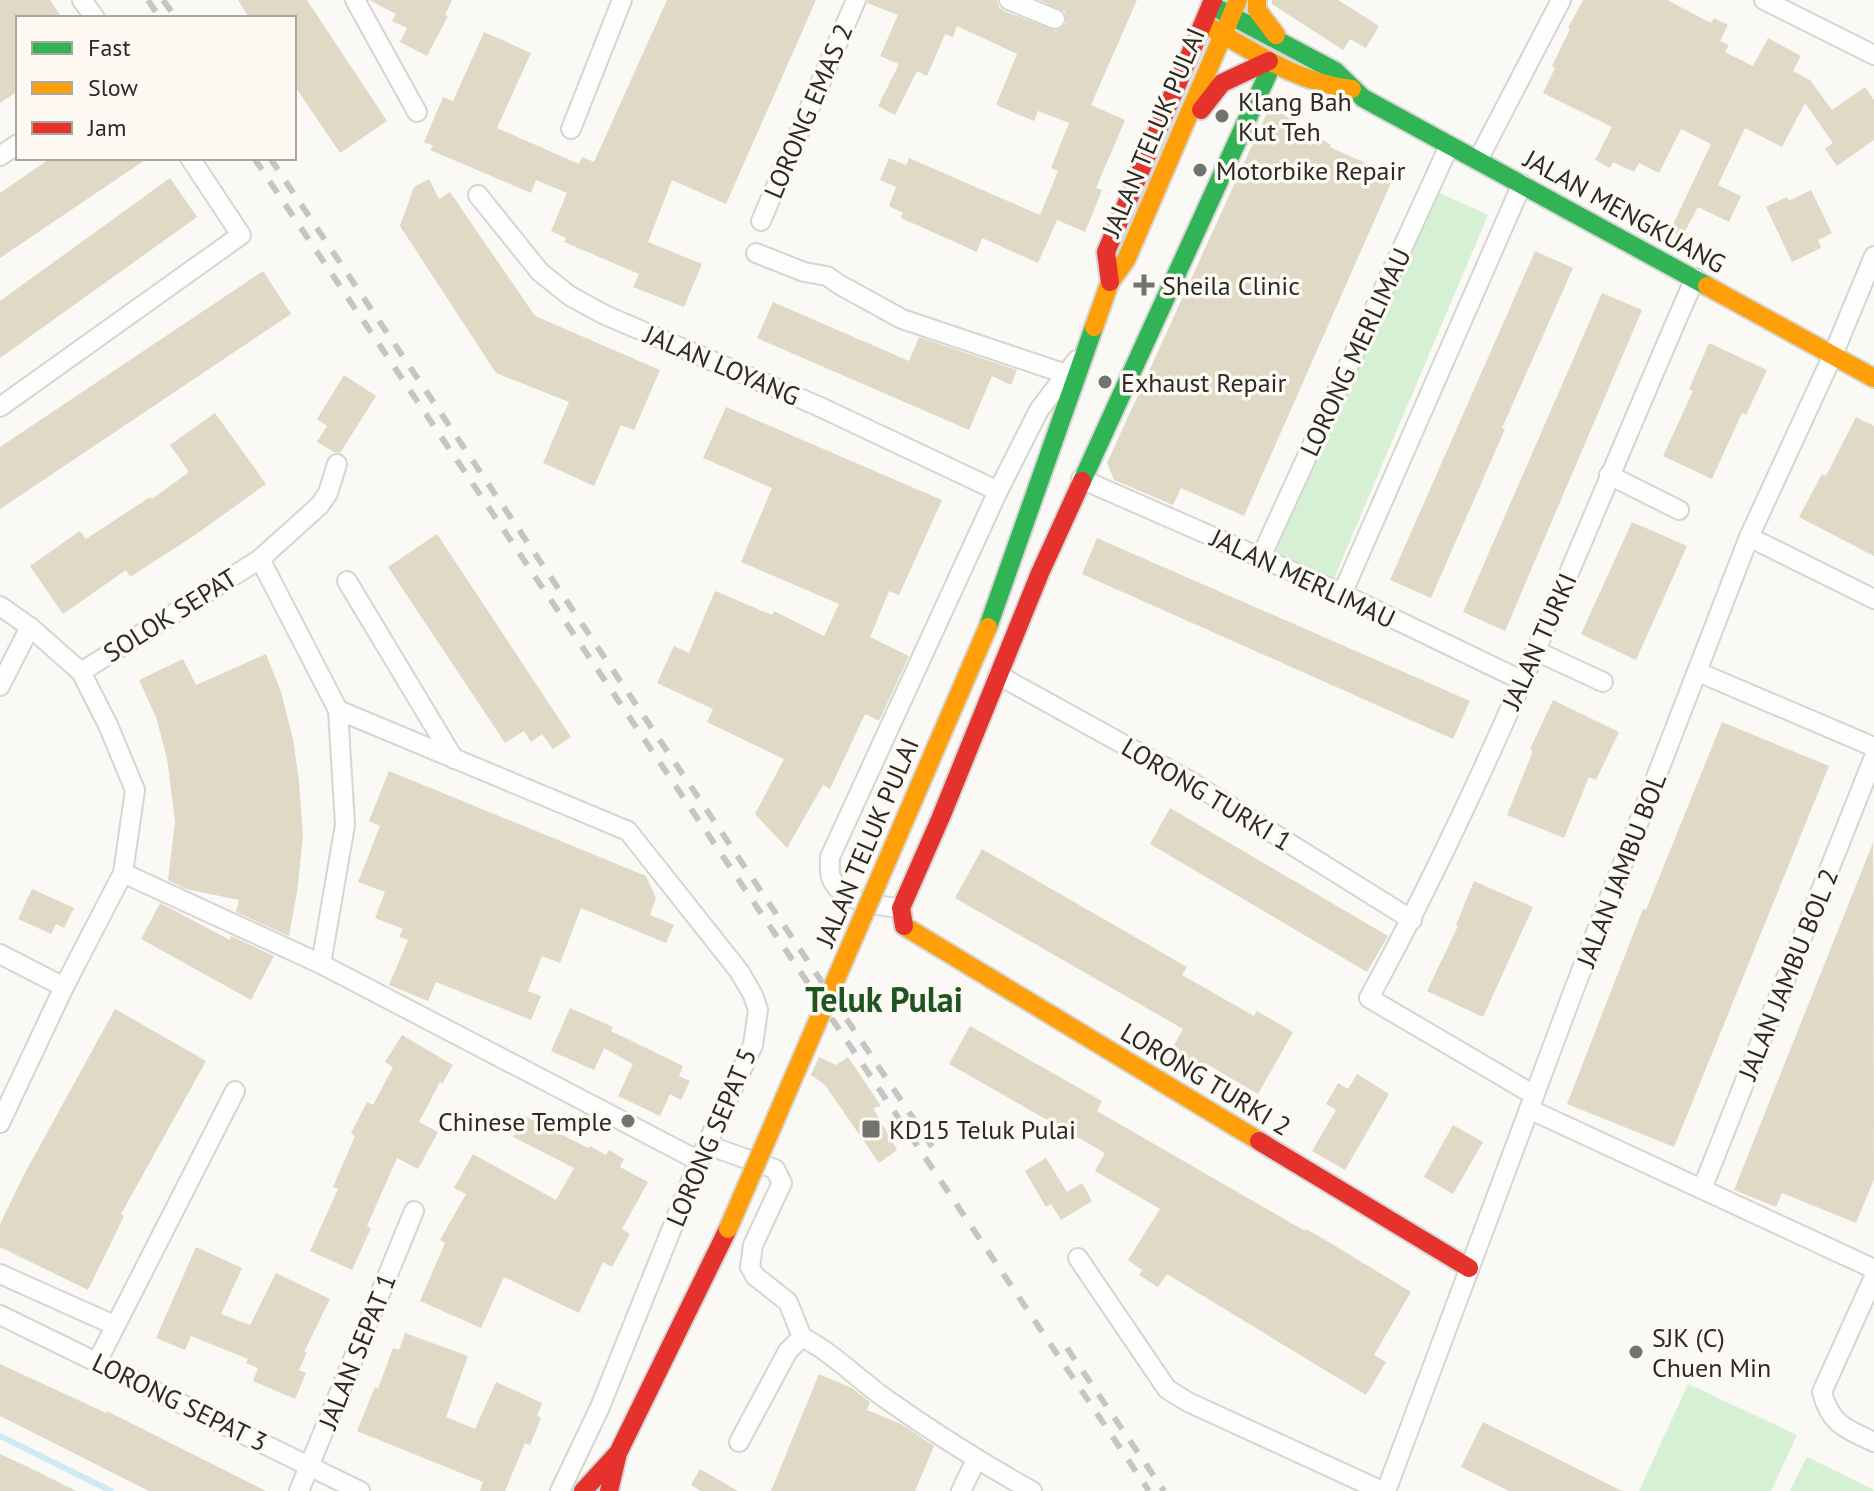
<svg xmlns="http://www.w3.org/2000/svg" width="1874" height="1491" font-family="'PT Sans',sans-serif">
	<rect width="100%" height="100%" fill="#faf9f5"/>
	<g fill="#d5f0d2">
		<path d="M1431,189L1488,215L1330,588L1265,564Z"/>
		<path d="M1688,1384L1797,1435L1771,1491H1639Z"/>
		<path d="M1807,1457L1874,1490V1491H1790Z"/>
	</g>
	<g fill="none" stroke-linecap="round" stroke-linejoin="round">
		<path stroke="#cfe9f6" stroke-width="6" d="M0,1436L111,1491"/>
	</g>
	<g fill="#dfd9c5">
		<path d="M0,0H50L62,18H18V91L0,103Z"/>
		<path d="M238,0H307L387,121L340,153L294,85V18H249Z"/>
		<path d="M369,0H452L445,15L448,16L427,56L400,42L407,28L392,21L396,14Z"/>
		<path d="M667,0H816L726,204L672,180L648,242L702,264L684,307L633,287L639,274L564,242L566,238L551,231L567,193L536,180L531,193L430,150L433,146L424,142L443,97L453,101L484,32L531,53L497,128L579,164L582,157L594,162Z"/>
		<path d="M868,0H997L999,7L1004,11L1056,31L1066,24L1065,12L1040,0H1137L1091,105L1125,120L1096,188L1102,190L1085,232L1057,220L1038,263L982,238L977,252L901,218L903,213L889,206L896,187L880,180L889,158L906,165L909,158L1040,215L1058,171L1051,168L1069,123L1038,111L1034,121L996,105L1017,54L957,26L953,37L945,34L927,76L917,71L895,115L878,106L899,64L880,56L898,15L867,3Z"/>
		<path d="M1272,0H1338L1379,26L1366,48L1350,39L1343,50L1272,4Z"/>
		<path d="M1583,0H1667L1711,23L1714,18L1728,25L1720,41L1729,45L1725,52L1753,66L1768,38L1801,56L1793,71L1810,80L1832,110L1865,87L1874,100V140L1837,166L1825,149L1833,143L1805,103L1782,147L1745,128L1718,185L1741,196L1729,222L1698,207L1682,237L1670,231L1711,144L1681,129L1659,173L1639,163L1634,172L1613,162L1610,168L1595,160L1612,127L1543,93L1555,68L1552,66L1570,29L1568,28Z"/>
		<path d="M1270,106L1331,145L1330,147L1394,176L1244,516L1181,488L1173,505L1114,480L1107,463Z"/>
		<path d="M51,158H148L0,258V193Z"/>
		<path d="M170,178L197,217L0,358V301Z"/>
		<path d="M429,179L439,199L450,192L535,316L660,370L634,430L621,425L594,486L543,463L569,402L496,373L400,226L414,187Z"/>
		<path d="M1811,190L1832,233L1818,240L1821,248L1792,262L1766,207L1787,197L1789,201Z"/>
		<path d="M1535,251L1573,268L1502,428L1505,429L1431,598L1390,580Z"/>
		<path d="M263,271L291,314L0,509V447Z"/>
		<path d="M1602,293L1642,310L1505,631L1463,612Z"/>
		<path d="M773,302L909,361L919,337L1017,370L1011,385L992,376L969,430L757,338Z"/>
		<path d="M1709,343L1767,370L1746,415L1742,413L1712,479L1663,456L1693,391L1689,389Z"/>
		<path d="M344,375L376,396L340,453L334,452L317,442L327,426L317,419Z"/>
		<path d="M726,407L942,500L899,595L889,591L870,637L909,656L879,721L865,714L830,789L823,785L787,848L755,814L784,759L707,722L713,709L657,683L674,646L689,653L715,591L772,615L774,611L824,636L839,604L741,562L772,488L703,458Z"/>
		<path d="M215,413L266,484L195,535L130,577L126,570L63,614L30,566L80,531L86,539L150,497L152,499L189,472L170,445Z"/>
		<path d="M1856,417L1874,426V556L1799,517L1822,474L1826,476Z"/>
		<path d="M1632,522L1687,546L1636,660L1581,634Z"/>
		<path d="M437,534L571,737L553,749L542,734L531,742L524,731L505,743L388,567Z"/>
		<path d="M1097,538L1470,701L1453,739L1082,574Z"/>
		<path d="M266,654L281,692L293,739L299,781L303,836L297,892L289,936L236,912L239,900L186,889L168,880L175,822L167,758L156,717L139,680L183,659L196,685Z"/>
		<path d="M1553,700L1619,732L1596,780L1589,777L1564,838L1507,815L1533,751L1530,749Z"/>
		<path d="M1722,722L1829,766L1674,1147L1567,1104L1643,909L1646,910Z"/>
		<path d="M389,771L646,876L656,898L650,915L674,925L666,943L581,908L560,963L542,956L528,991L541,996L531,1020L436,982L428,1001L389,985L408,940L399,937L403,929L375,918L385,892L358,882L380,826L369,821Z"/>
		<path d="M1170,808L1388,936L1367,972L1150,844Z"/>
		<path d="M1873,843L1874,1179L1856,1223L1782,1193L1776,1207L1734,1190Z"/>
		<path d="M982,849L1187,967L1182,975L1254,1016L1257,1011L1293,1032L1258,1094L1205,1063L1200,1071L1169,1054L1183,1029L955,898Z"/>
		<path d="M1474,881L1533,907L1483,1017L1427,991L1458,926L1456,925Z"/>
		<path d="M32,889L74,908L64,928L56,924L51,934L18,919Z"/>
		<path d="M160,903L230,940L231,936L274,956L251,1000L141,939Z"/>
		<path d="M570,1008L613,1027L611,1031L683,1066L679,1076L690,1081L681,1100L670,1094L660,1116L618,1096L633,1064L604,1048L594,1070L551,1051Z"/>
		<path d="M115,1009L206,1061L121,1214L124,1216L88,1290L0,1247V1224L26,1171Z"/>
		<path d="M970,1026L1102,1101L1097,1111L1305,1231L1306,1229L1327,1241L1411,1292L1374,1355L1386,1362L1366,1395L1167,1274L1158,1287L1139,1275L1142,1270L1128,1260L1160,1209L1095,1171L1105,1153L949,1064Z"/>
		<path d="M402,1035L453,1065L442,1084L440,1082L419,1122L438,1132L418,1169L397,1158L367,1226L371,1228L352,1270L310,1251L338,1189L333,1187L355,1136L351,1133L367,1102L373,1105L393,1067L385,1062Z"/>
		<path d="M819,1057L836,1065L848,1057L881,1106L873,1108L897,1150L879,1163L825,1085L811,1075Z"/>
		<path d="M1357,1074L1389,1094L1345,1170L1312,1151L1336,1110L1326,1104L1338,1083L1348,1089Z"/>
		<path d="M523,1115L588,1148L590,1146L606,1155L609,1150L624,1159L620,1167L648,1182L622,1229L630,1234L612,1267L603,1262L579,1313L504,1277L481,1328L420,1301L445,1243L440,1240L466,1194L454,1188L473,1154L556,1200L574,1168L513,1137Z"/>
		<path d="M1453,1125L1483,1142L1453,1194L1424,1177Z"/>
		<path d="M1046,1158L1067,1192L1082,1183L1092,1201L1061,1220L1051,1204L1046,1207L1025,1171Z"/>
		<path d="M196,1247L242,1268L221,1314L250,1325L276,1273L330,1299L304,1352H307L299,1370L306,1373L295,1399L253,1381L258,1368L246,1363L248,1359L191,1336L185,1350L156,1338Z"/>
		<path d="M405,1333L468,1356L446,1417L475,1429L496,1382L542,1403L537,1416L541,1418L530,1445L525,1443L505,1491H480L483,1482L357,1431L375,1387L378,1389L393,1348L399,1350Z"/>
		<path d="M0,1364L106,1413L107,1411L266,1491H149L0,1416Z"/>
		<path d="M819,1374L852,1388L870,1402L867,1410L901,1424L934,1446L915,1491H771Z"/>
		<path d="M1483,1422L1622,1491H1509L1461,1467Z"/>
		<path d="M0,1454L28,1467L76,1491H0Z"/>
		<path d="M700,1469L738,1491H701L691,1485Z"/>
	</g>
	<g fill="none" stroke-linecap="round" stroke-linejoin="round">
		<g stroke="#d5d5d2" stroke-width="22">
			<g id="street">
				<path d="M82,0L95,18"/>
				<path d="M355,0L417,112"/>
				<path d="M1009,0L1055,19"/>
				<path d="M1764,0L1874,55"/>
				<path d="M571,129L622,0"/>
				<path d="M0,156L18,144"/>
				<path d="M1478,160L1561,0"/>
				<path d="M478,195L540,272L570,296L605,315L818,406L998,491"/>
				<path d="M761,221L856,0"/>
				<path d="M756,253L804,272L827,276L840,285L902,319L1066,374"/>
				<path d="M0,407L241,235L190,158"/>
				<path d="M1609,475L1679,510"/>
				<path d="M1081,479L1330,588L1523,681"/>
				<path d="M1749,537L1874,599"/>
				<path d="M1261,557L1449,146"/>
				<path d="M260,559L338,710L345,825L321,964"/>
				<path d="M347,581L454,759"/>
				<path d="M1342,594L1522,184"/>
				<path d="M0,606L30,627L81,672L108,725L135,790L123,873L64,987L0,1123"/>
				<path d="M1536,651L1603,682"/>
				<path d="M81,672L260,559L320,505L328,493L337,464"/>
				<path d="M1698,672L1874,747"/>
				<path d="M998,675L1188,780L1412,920"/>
				<path d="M0,686L30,627"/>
				<path d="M338,710L628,831L739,971L753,995L758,1010L753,1045L699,1161L600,1407L560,1491"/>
				<path d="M123,873L321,964L699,1161"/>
				<path d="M901,908C879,906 839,902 831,877C829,872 830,863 830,857L998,491L1039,410L1077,360"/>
				<path d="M0,954L64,987"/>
				<path d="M1534,1095L1369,998C1495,767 1589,519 1695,278"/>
				<path d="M1529,1109L1874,1269"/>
				<path d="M707,1145L775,1169L782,1183L753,1245L750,1267L755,1276L788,1302L802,1337"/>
				<path d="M1702,1189L1874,757"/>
				<path d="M1078,1258L1167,1389L1188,1402L1382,1491"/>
				<path d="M0,1274L114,1325"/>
				<path d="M1874,1277L1822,1392C1830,1424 1846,1429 1874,1442"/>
				<path d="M0,1315L360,1491"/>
				<path d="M802,1337C833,1353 858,1379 886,1399C934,1433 982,1463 1032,1491"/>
				<path d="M97,1362L235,1091"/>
				<path d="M739,1442L788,1351L802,1337"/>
				<path d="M299,1491L414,1211"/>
				<path d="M961,1491L976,1460"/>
				<path d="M1386,1491L1573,992L1749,537L1832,357L1874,256"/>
			</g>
		</g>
		<g stroke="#d5d5d2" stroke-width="22">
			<g id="fast">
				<path d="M1211,5L1335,71L1363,98L1707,286"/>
				<path d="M1082,481L1273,63"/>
				<path d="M988,627L1094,327"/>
			</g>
		</g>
		<g stroke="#d5d5d2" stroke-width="22">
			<g id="slow">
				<path d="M1257,0V10L1276,35"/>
				<path d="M1210,27C1256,53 1298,83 1352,89"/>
				<path d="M1707,286L1874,378"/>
				<path d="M1094,327L1110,282L1126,260L1238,0"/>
				<path d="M904,926L1259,1141"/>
			</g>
		</g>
		<g stroke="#d5d5d2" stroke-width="22">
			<g id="jam">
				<path d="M1201,110L1222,83L1269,61"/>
				<path d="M1110,282L1106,252L1213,0"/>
				<path d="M904,926L901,908L941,817L1040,573L1082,481"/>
				<path d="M1259,1141L1469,1268"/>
				<path d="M583,1491L616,1455"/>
				<path d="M609,1491L618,1453L728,1229"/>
			</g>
		</g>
		<use href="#street" stroke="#fefefe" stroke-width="18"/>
		<use href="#fast" stroke="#30b455" stroke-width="18"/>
		<use href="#slow" stroke="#ff9f0a" stroke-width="18"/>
		<use href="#jam" stroke="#e5322d" stroke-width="18"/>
		<g stroke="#c5c5c5" stroke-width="6" stroke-dasharray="14 14" stroke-linecap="butt">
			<path d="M148,0L160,18"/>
			<path d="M163,0L176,18"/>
			<path d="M254,158L1149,1491"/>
			<path d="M270,158L933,1148"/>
			<path d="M1067,1348L1164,1491"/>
		</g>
		<g stroke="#d5d5d2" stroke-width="22" stroke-linecap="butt">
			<path id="slow-bridge" d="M728,1229L988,627"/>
		</g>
		<use href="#slow-bridge" stroke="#ff9f0a" stroke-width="18"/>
	</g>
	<g fill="#73726f" stroke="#fcfaf3" stroke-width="3">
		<circle cx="1222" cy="116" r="8"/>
		<circle cx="1200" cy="170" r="8"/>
		<path d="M1140 273h8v8h8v8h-8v8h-8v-8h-8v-8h8z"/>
		<circle cx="1105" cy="382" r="8"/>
		<circle cx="628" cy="1121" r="8"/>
		<rect x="861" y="1119" width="20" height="20" rx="4"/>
		<circle cx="1636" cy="1352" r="8"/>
	</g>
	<g text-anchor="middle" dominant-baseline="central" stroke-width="7" stroke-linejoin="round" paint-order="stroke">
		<g font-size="26" fill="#2b2a27" stroke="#fcfaf3" text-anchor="start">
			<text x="1238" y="101">Klang Bah<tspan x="1238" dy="30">Kut Teh</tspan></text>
			<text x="1216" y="170">Motorbike Repair</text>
			<text x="1162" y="285">Sheila Clinic</text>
			<text x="1121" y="382">Exhaust Repair</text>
			<text x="612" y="1121" text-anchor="end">Chinese Temple</text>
			<text x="889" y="1129">KD15 Teluk Pulai</text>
			<text x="1652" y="1337">SJK (C)<tspan x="1652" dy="30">Chuen Min</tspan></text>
		</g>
		<g font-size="26" fill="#2b2a27" stroke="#fcfaf3">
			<text transform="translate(808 111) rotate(-67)">LORONG EMAS 2</text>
			<text transform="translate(1153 132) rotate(-67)">JALAN TELUK PULAI</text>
			<text transform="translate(1625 211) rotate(29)">JALAN MENGKUANG</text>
			<text transform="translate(1355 352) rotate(-65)">LORONG MERLIMAU</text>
			<text transform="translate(722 365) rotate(23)">JALAN LOYANG</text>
			<text transform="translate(1303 578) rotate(25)">JALAN MERLIMAU</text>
			<text transform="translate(170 615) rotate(-32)">SOLOK SEPAT</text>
			<text transform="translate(1539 641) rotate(-66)">JALAN TURKI</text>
			<text transform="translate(1207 794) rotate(31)">LORONG TURKI 1</text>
			<text transform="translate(867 842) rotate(-67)">JALAN TELUK PULAI</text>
			<text transform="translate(1621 870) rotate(-69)">JALAN JAMBU BOL</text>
			<text transform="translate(1788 974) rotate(-68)">JALAN JAMBU BOL 2</text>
			<text transform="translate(1206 1079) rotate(31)">LORONG TURKI 2</text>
			<text transform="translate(711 1137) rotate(-67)">LORONG SEPAT 5</text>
			<text transform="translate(357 1351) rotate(-68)">JALAN SEPAT 1</text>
			<text transform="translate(180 1402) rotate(26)">LORONG SEPAT 3</text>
		</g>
		<g font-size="34" font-weight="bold" fill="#1e5421" stroke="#fcfaf3">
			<text x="884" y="999">Teluk Pulai</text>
		</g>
	</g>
	<rect x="16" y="16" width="280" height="144" fill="#fcfaf3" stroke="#a8a7a1" stroke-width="2"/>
	<rect x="32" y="42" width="40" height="12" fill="#30b455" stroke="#a8a7a1" stroke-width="2"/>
	<text x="88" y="56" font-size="24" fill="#2b2a27">Fast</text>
	<rect x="32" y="82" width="40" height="12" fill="#ff9f0a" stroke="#a8a7a1" stroke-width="2"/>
	<text x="88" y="96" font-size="24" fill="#2b2a27">Slow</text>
	<rect x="32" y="122" width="40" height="12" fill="#e5322d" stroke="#a8a7a1" stroke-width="2"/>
	<text x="88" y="136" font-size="24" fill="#2b2a27">Jam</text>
</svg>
